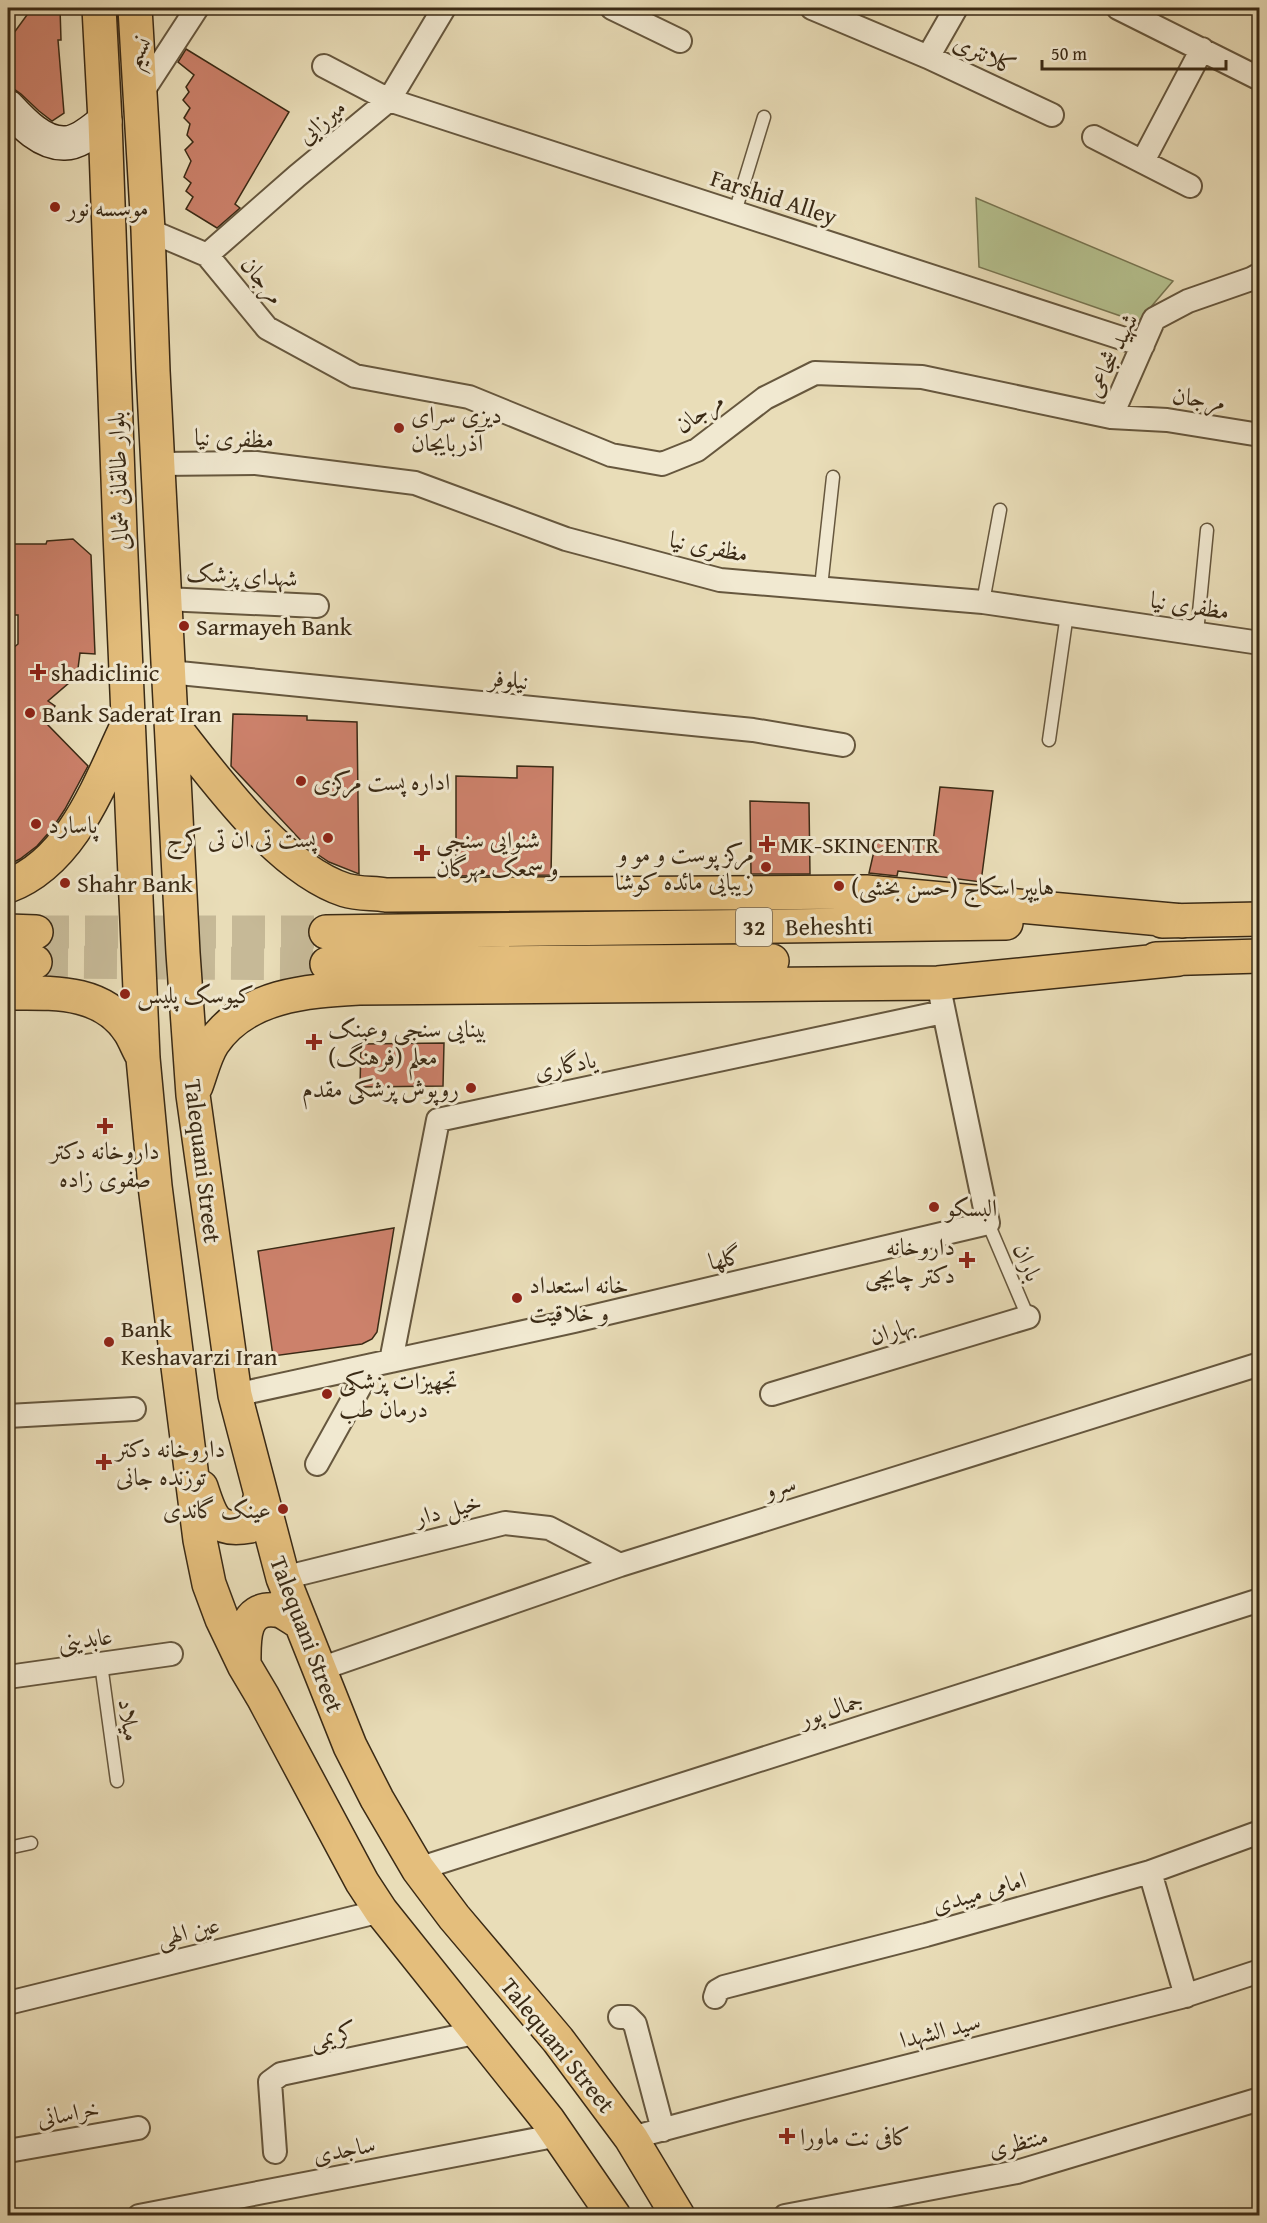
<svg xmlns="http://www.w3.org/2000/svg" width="1267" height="2223" font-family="'Gentium Book Plus',Amiri,serif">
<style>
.green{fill:#b5c18f;stroke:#787652;stroke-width:1.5}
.building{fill:#cc816b;stroke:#3a2a15;stroke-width:1.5}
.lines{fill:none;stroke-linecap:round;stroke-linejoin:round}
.primary-tunnel{stroke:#c6b997;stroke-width:33;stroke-dasharray:33 16;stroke-linecap:butt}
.lane-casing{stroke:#66573e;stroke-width:15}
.street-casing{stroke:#66573e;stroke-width:26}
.secondary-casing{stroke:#3a2a15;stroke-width:36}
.primary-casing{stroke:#3a2a15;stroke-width:36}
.lane{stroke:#f1e9d1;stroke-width:12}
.street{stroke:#f1e9d1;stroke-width:22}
.secondary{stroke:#f1e9d1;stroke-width:33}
.primary{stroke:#e4be7c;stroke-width:33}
.poi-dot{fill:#8f2418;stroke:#f1e9d1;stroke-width:2}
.labels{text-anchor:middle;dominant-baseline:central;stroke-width:6;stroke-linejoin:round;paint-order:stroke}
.shield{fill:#f1e9d1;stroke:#71634d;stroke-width:1.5}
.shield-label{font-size:22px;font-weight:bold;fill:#3a2a15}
.street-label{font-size:24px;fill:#3a2a15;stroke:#f1e9d1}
.poi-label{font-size:24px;fill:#3a2a15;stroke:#f1e9d1;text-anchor:start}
</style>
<rect width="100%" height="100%" fill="#e9ddb8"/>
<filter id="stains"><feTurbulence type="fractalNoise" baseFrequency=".00333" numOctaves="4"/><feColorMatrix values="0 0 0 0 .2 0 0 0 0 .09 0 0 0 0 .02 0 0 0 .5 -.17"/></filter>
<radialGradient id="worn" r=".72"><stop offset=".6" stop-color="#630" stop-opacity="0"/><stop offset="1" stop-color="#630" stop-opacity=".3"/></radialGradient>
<path class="green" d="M 976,198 L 1173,281 L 1138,322 L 979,267 Z"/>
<path class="building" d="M 32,8 L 60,8 L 61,40 L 58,40 L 64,113 L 52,121 L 39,111 L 21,94 L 14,89 L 8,89 L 8,41 Z
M 186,49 L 289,112 L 235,204 L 240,208 L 217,228 L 186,209 L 193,197 L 186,191 L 191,183 L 184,177 L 191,161 L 185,150 L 193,142 L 187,135 L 190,124 L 184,118 L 190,108 L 183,100 L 189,92 L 186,87 L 194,75 L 178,62 Z
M 73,539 L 91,555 L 95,654 L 80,653 L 77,676 L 48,701 L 55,706 L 52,711 L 55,720 L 48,725 L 88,766 L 65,809 L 52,829 L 37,846 L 20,859 L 8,865 L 8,652 L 18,644 L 18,615 L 8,615 L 8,544 L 46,544 L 47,541 Z
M 233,714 L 307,716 L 307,720 L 357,722 L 359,874 L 329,862 L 308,848 L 231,766 Z
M 517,766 L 553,767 L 551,875 L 456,876 L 456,776 L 517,778 Z
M 940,787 L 993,791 L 981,882 L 898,871 L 897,876 L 869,873 L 877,838 L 933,842 Z
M 750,801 L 809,803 L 810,874 L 751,874 Z
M 444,1043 L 443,1086 L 360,1087 L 361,1044 Z
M 394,1228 L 377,1332 L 372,1339 L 362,1344 L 273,1356 L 258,1251 Z"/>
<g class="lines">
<path class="primary-tunnel" d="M 36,932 L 326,932
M 35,962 L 327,964"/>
<g class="lane-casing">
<path id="lane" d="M 735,212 L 764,117
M 821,587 L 833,477
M 983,602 L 1000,510
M 1197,633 L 1207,530
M 1049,740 L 1067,614
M 988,1223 L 1028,1317
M 101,1664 L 117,1781
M 8,1848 L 31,1843"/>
</g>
<g class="street-casing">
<path id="street" d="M 612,8 L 680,41
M 812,8 L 928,57 L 1052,115
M 1118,8 L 1260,79
M 928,57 L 956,8
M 324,66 L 389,100 L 1143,345
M 141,94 L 197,8
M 1094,137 L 1190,186
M 1143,161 L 1202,49
M 148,230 L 207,255 L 267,328 L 355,376 L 469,397 L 611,455 L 662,464 L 697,450 L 765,398 L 815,373 L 922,377 L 1111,417 L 1167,420 L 1260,435
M 207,255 L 297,176 L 389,100 L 444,8
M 1111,417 L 1154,319 L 1188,301 L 1251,279 L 1260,274
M 159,464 L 256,463 L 415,483 L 566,539 L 720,580 L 983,602 L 1260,643
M 165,599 L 317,606
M 169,672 L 753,730 L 843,745
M 391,1361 L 438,1120 L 943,1012
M 772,1394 L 1028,1317
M 235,1395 L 574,1321 L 988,1223 L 938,983
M 8,1416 L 134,1409
M 317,1464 L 372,1365
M 283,1578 L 505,1523 L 549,1528 L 620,1565
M 320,1669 L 620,1565 L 1260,1364
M 8,1677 L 171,1654
M 418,1869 L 1260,1600
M 1150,1872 L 1186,1996
M 715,1997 L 717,1991 L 724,1987 L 926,1935 L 1150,1872 L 1260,1832
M 8,2003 L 381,1911
M 620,2017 L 628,2017 L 635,2024 L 663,2130
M 631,2138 L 739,2109 L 1181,1997 L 1260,1971
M 8,2151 L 138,2128
M 275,2152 L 270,2082 L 281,2074 L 479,2032
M 139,2216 L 559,2135
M 785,2216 L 1017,2172 L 1260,2099"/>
</g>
<g class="secondary-casing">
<path id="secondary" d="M 8,107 C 22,122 42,144 65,143 C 80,143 94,129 105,121"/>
</g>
<g class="primary-casing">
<path id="primary" d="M 99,8 L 105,121 L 120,533 L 143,1058 L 155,1186 L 200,1540 L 209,1584 L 222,1619 L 244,1665 L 263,1697 L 362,1882 L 381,1911 L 548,2120 L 614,2216
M 135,8 L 148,230 L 153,371 L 183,953 L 193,1095 L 235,1395 L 283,1578 L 350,1746 L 377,1799 L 418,1869 L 454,1917 L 558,2040 L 631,2138 L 678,2216
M 171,723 C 214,777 278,868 345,890 C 358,894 373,893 386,895 L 866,892 L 1183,921
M 8,886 C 72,862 99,785 126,728
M 1162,921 L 1260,919
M 8,931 L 36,932
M 326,932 L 1006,923
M 1156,959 L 1260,956
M 8,963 L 35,962
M 327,964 L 772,961
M 8,993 C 51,993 103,989 130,1032 C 135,1040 138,1049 143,1057
M 196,1086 C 201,1073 205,1055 213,1043 C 246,995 306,991 359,988 L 938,983 L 1179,959
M 201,1487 C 211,1517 214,1533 250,1526 L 257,1513 L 260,1498
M 244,1665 C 244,1643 241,1607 275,1610 C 283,1610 293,1619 301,1623"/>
</g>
<use href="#lane" class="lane"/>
<use href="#street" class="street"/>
<use href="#secondary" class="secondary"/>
<use href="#primary" class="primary"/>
</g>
<g class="poi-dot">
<circle cx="55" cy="207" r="6"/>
<circle cx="399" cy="428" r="6"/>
<circle cx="184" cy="626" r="6"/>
<path d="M35 663h6v6h6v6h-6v6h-6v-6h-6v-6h6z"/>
<circle cx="30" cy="713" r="6"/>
<circle cx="301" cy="781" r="6"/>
<circle cx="36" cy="824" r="6"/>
<circle cx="328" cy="838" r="6"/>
<path d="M764 835h6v6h6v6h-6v6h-6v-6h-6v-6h6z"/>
<path d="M419 844h6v6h6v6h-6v6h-6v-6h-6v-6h6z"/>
<circle cx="766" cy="867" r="6"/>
<circle cx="65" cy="883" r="6"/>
<circle cx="839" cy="886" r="6"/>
<circle cx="125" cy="994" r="6"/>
<path d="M311 1033h6v6h6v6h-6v6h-6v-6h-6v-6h6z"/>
<circle cx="471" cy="1088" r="6"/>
<path d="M102 1117h6v6h6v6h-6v6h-6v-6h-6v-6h6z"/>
<circle cx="934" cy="1207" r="6"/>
<path d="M964 1251h6v6h6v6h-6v6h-6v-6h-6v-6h6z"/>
<circle cx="517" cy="1298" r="6"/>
<circle cx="109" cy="1342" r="6"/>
<circle cx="327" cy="1394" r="6"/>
<path d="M101 1453h6v6h6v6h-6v6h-6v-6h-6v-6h6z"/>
<circle cx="283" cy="1509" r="6"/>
<path d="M784 2127h6v6h6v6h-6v6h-6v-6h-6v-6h6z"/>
</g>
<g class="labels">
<rect class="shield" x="736" y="908" width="36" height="38" rx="4.5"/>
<g class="shield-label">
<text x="754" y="927">32</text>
</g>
<g class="street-label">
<text transform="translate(137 51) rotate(-57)">نسیم</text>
<text transform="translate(985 54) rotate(25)">کلانتری</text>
<text transform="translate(321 121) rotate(-40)">میرزایی</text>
<text transform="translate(774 197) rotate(18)">Farshid Alley</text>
<text transform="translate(263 280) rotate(51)">مرجان</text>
<text transform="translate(1111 355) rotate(-64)">شهید شجاعی</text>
<text transform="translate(1199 398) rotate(8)">مرجان</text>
<text transform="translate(699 412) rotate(-35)">مرجان</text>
<text transform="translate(234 438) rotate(2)">مظفری نیا</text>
<text transform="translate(118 481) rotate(-92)">بلوار طالقانی شمالی</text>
<text transform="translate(709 546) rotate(11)">مظفری نیا</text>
<text transform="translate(242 575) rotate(3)">شهدای پزشک</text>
<text transform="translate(1190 605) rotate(9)">مظفری نیا</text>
<text transform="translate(509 679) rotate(6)">نیلوفر</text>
<text transform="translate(829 926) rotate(-1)">Beheshti</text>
<text transform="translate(565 1065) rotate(-12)">یادگاری</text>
<text transform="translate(203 1161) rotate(83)">Talequani Street</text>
<text transform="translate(725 1258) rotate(-13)">گلها</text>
<text transform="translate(1028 1262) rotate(67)">باران</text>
<text transform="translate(892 1330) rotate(-17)">بهاران</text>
<text transform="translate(780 1486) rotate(-17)">سرو</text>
<text transform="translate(448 1509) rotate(-14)">خیل دار</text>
<text transform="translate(307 1634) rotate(69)">Talequani Street</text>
<text transform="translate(85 1639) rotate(-8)">عابدینی</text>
<text transform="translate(831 1709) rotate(-18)">جمال پور</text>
<text transform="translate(130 1720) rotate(82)">میلاد</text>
<text transform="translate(979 1892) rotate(-16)">امامی میبدی</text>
<text transform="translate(188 1931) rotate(-14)">عین الهی</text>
<text transform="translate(940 2030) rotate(-14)">سید الشهدا</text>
<text transform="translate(333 2035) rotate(-12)">کریمی</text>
<text transform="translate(558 2045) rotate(51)">Talequani Street</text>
<text transform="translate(68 2113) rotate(-10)">خراسانی</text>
<text transform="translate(1018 2142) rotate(-14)">منتظری</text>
<text transform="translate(344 2149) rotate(-11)">ساجدی</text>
</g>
<g class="poi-label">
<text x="67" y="207">موسسه نور</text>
<text x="411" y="414">دیزی سرای<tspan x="411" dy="28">آذربایجان</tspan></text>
<text x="196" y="626">Sarmayeh Bank</text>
<text x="51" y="672">shadiclinic</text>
<text x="42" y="713">Bank Saderat Iran</text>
<text x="313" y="781">اداره پست مرکزی</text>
<text x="48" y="824">پاسارد</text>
<text x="316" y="838" text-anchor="end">پست تی ان تی کرج</text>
<text x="436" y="839">شنوایی سنجی<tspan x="436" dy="28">و سمعک مهرگان</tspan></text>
<text x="780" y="844">MK-SKINCENTR</text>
<text x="754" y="853" text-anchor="end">مرکز پوست و مو و<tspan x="754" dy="28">زیبایی مائده کوشا</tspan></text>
<text x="77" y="883">Shahr Bank</text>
<text x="851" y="886">هایپر اسکاج (حسن بخشی)</text>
<text x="137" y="994">کیوسک پلیس</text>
<text x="328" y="1028">بینایی سنجی وعینک<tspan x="328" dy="28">معلم (فرهنگ)</tspan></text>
<text x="459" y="1088" text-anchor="end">روپوش پزشکی مقدم</text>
<text x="105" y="1150" text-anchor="middle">داروخانه دکتر<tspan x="105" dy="28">صفوی زاده</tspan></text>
<text x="946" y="1207">البسکو</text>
<text x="955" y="1246" text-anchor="end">داروخانه<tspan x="955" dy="28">دکتر چایچی</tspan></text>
<text x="529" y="1284">خانه استعداد<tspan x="529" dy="28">و خلاقیت</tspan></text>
<text x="121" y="1328">Bank<tspan x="121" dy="28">Keshavarzi Iran</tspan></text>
<text x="339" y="1380">تجهیزات پزشکی<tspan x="339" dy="28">درمان طب</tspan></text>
<text x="116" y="1448">داروخانه دکتر<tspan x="116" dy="28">توزنده جانی</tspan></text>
<text x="271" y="1509" text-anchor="end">عینک گاندی</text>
<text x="800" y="2136">کافی نت ماورا</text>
</g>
</g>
<rect width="1267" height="2223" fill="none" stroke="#e9ddb8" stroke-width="30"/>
<rect x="9" y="9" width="1249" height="2205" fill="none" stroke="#3a2a15" stroke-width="3"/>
<rect x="15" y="15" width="1237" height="2193" fill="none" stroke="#3a2a15" stroke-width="1.5"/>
<path d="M1042 60v9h184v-9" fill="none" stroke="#3a2a15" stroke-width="3"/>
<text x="1051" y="60" font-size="18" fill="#3a2a15" stroke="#f1e9d1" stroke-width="4.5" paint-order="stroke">50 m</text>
<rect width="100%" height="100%" filter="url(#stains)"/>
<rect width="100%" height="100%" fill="url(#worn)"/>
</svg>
